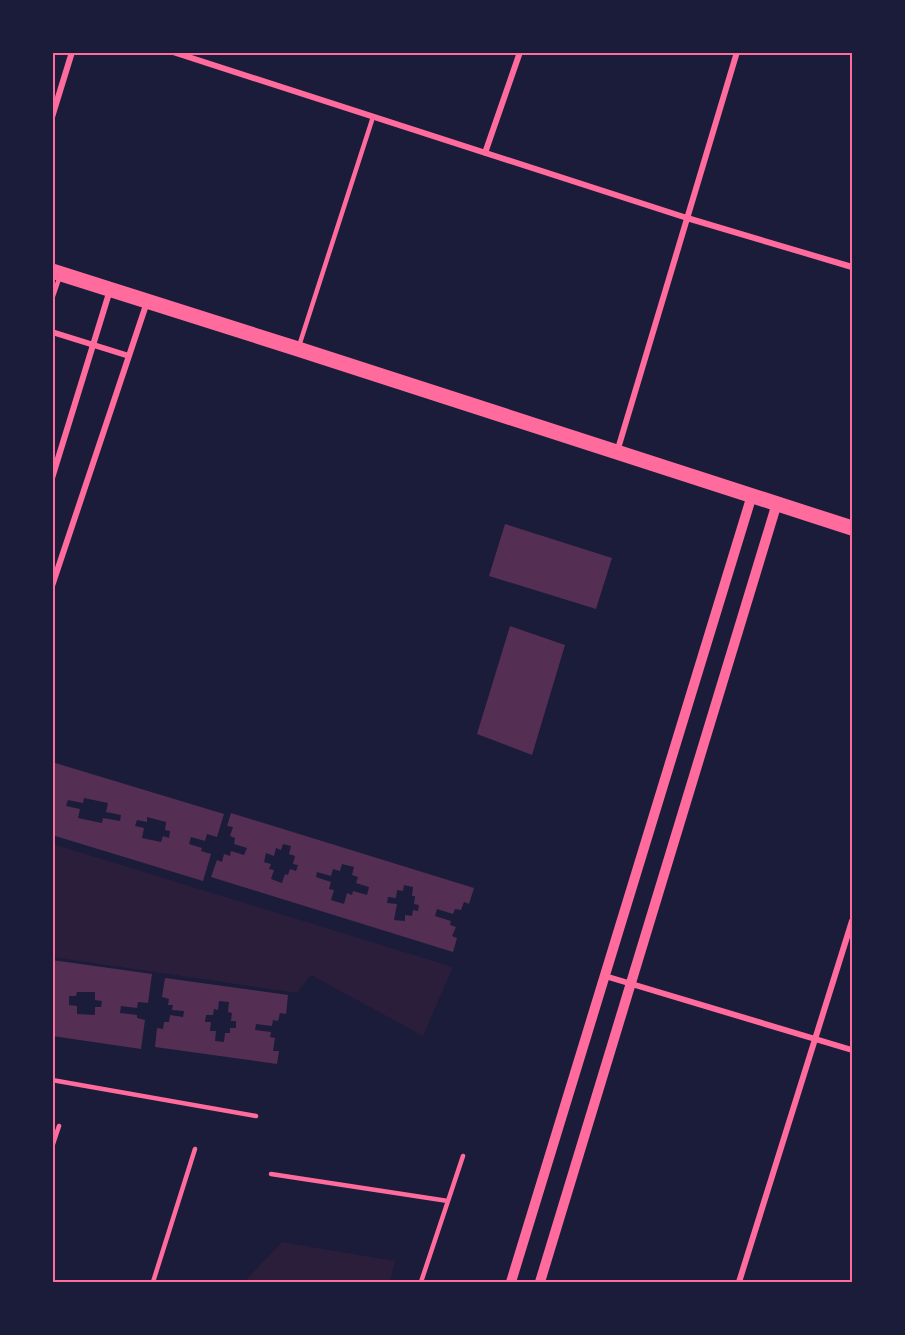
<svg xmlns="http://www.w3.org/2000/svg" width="905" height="1335" font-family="Barlow,sans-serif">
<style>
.green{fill:#2a1e3b}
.building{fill:#542f53;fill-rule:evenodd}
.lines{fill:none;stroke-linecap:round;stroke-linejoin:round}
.service{stroke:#ff6b9d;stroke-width:4.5}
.minor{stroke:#ff6b9d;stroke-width:6}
.tertiary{stroke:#ff6b9d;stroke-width:10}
.primary{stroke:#ff6b9d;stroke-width:15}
.neatline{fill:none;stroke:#ff6b9d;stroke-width:2}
</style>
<rect width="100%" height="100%" fill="#1b1b3a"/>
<path class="green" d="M 53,844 L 453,967 L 423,1036 L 311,975 L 297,993 L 53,957 Z
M 282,1242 L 395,1261 L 390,1282 L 244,1282 Z"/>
<path class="building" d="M 505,524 L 612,558 L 596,609 L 489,576 Z
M 510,626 L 565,645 L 532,755 L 477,734 Z
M 52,762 L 224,814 L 217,837 L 207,834 L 205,841 L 191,837 L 189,844 L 202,848 L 201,851 L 211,854 L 203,881 L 52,835 ZM 84,798 L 108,803 L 106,812 L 121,815 L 120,821 L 103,818 L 102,823 L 78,818 L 80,809 L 66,806 L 68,800 L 83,803 ZM 147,817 L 166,822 L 165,830 L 170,831 L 169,838 L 163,836 L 161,842 L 142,838 L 144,828 L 135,826 L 137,820 L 147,822 Z
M 231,813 L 474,888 L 469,904 L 464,902 L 461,910 L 455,909 L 453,914 L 437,909 L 435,916 L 451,921 L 450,925 L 456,927 L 452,936 L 457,938 L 453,952 L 211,877 L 217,860 L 222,862 L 224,854 L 230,856 L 231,851 L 244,855 L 247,848 L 234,844 L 235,838 L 230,836 L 233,827 L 227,826 ZM 283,844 L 291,846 L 289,854 L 295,856 L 293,864 L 298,865 L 296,871 L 290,869 L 288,875 L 285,874 L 282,883 L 271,879 L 274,870 L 269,869 L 271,864 L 264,862 L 266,853 L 274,856 L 276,848 L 281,850 ZM 342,864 L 354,867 L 352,875 L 358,877 L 356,883 L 369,887 L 367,895 L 353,891 L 352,895 L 347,893 L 344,904 L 331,900 L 334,890 L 329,889 L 331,882 L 316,877 L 317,872 L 331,876 L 333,869 L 340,871 ZM 404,885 L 413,887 L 412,896 L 415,896 L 414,904 L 419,905 L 418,911 L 413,910 L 412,916 L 405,915 L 405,921 L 394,920 L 397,904 L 387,903 L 388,897 L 396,898 L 397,890 L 403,891 Z
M 52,960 L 152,974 L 148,1003 L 138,1002 L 137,1008 L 121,1006 L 120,1013 L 137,1015 L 137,1018 L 145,1020 L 141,1049 L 52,1036 ZM 77,992 L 95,992 L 95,1000 L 102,1001 L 101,1007 L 95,1007 L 95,1015 L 77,1014 L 77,1006 L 69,1005 L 69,996 L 76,996 Z
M 165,978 L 288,995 L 286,1014 L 280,1013 L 278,1021 L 273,1020 L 272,1026 L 256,1024 L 255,1030 L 271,1032 L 270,1037 L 275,1038 L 273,1051 L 279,1051 L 277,1064 L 155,1047 L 157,1028 L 163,1029 L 164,1022 L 169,1022 L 170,1015 L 183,1017 L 184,1011 L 172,1010 L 173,1005 L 168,1005 L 169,999 L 162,997 ZM 219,1001 L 229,1002 L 228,1012 L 232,1013 L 231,1021 L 236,1021 L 236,1028 L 230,1028 L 230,1033 L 225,1033 L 224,1042 L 215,1041 L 216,1031 L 210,1031 L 211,1022 L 205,1022 L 206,1015 L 213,1015 L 214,1009 L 218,1010 Z"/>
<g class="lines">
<path class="service" d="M 52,299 L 60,276
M 299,346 L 373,117
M 52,1080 L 256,1116
M 52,1147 L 59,1126
M 271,1174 L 448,1201
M 153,1282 L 195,1149
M 421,1282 L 463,1156"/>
<path class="minor" d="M 173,52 L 687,218 L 852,267
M 52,117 L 72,52
M 485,153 L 520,52
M 52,332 L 129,356
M 617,452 L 737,52
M 52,478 L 110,290
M 52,586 L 147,302
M 605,976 L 852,1050
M 739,1282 L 852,921"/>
<path class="tertiary" d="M 511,1282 L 752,495
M 540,1282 L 777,503"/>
<path class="primary" d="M 52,271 L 298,349 L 852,528"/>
</g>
<rect width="905" height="1335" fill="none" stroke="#1b1b3a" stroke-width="108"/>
<rect x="54" y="54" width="797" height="1227" class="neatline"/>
</svg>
